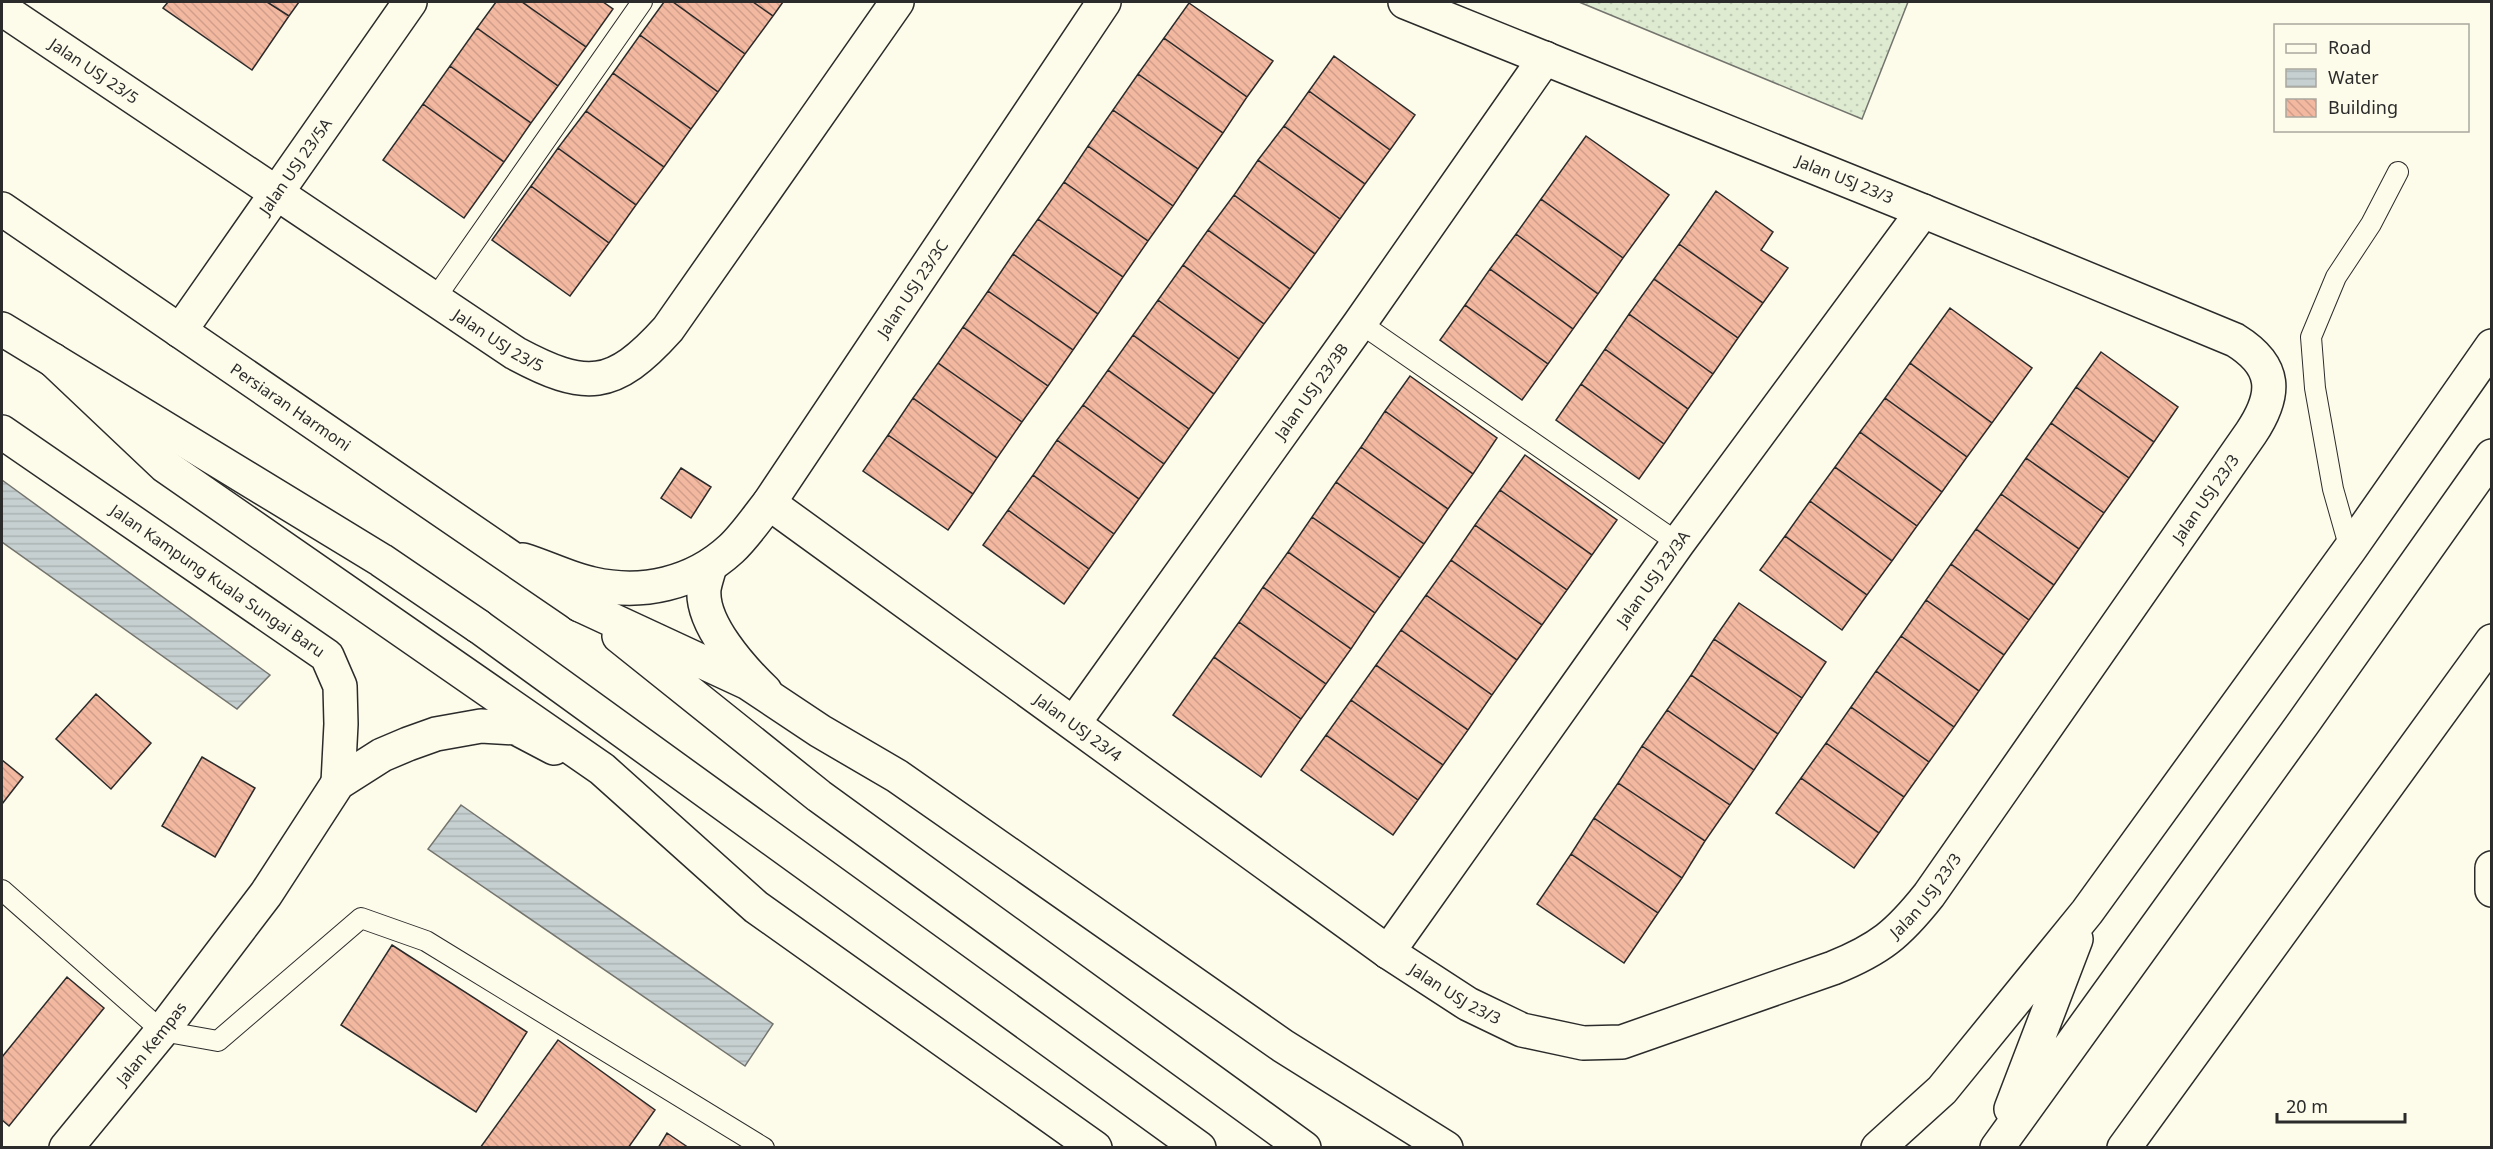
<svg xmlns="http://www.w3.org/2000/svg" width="2493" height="1149" font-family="'Noto Sans',sans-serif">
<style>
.grass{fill:url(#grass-dots);stroke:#74746e;stroke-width:1.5}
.water{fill:url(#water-rules);stroke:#74746e;stroke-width:1.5}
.building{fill:url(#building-back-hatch);stroke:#2b2b2b;stroke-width:1.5}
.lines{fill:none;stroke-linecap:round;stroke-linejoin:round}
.lane-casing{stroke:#2b2b2b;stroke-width:22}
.street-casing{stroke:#2b2b2b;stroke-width:36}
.secondary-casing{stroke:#2b2b2b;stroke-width:36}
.highway-casing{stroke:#2b2b2b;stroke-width:36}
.lane{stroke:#fdfbea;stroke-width:20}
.street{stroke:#fdfbea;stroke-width:33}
.secondary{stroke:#fdfbea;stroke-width:33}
.highway{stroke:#fdfbea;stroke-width:33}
.labels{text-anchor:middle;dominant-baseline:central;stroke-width:4.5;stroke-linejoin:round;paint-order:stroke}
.street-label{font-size:16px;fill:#2b2b2b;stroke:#fdfbea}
</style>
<defs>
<pattern id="grass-dots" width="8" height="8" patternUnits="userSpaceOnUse" patternTransform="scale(1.5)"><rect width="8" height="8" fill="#deebd1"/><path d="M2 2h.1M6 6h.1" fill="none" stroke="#bfcab4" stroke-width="1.8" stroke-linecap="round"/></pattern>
<pattern id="water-rules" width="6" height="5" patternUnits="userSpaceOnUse" patternTransform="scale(1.5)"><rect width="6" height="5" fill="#c7d0d0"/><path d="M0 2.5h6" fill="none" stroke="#abb3b3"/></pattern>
<pattern id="building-back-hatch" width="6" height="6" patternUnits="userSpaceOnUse" patternTransform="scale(1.5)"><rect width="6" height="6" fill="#f2b8a0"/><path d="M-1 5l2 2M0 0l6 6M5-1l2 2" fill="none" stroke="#d09e8a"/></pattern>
</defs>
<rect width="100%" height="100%" fill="#fdfbea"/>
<path class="grass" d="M 1579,2 L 1908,2 L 1862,119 Z"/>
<path class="water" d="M 2,480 L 270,675 L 237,709 L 2,542 Z
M 461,805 L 773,1024 L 745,1066 L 428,849 Z"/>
<path class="building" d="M 168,2 L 267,2 L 289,16 L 252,70 L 163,8 Z
M 267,2 L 299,2 L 289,16 Z
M 496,2 L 522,2 L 586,47 L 558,86 L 477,28 Z
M 522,2 L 603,2 L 613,9 L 586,47 Z
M 664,2 L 673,2 L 745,54 L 718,92 L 640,35 Z
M 673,2 L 753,2 L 773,16 L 745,54 Z
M 753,2 L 783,2 L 773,16 Z
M 1189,3 L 1273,61 L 1247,97 L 1164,38 Z
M 477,28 L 558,86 L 531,123 L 450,66 Z
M 640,35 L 718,92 L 691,129 L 613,73 Z
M 1164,38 L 1247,97 L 1223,133 L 1138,74 Z
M 1334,56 L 1415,115 L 1390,150 L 1309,91 Z
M 450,66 L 531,123 L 504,162 L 423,104 Z
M 613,73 L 691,129 L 664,167 L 586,111 Z
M 1138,74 L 1223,133 L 1198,169 L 1113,110 Z
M 1309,91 L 1390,150 L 1365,184 L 1284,126 Z
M 423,104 L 504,162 L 464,218 L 383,160 Z
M 1113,110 L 1198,169 L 1173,206 L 1088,146 Z
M 586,111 L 664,167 L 636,205 L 558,148 Z
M 1284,126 L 1365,184 L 1340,219 L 1258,160 Z
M 1586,136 L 1669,195 L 1623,258 L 1541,199 Z
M 1088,146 L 1173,206 L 1148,241 L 1064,182 Z
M 558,148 L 636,205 L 609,243 L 531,186 Z
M 1258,160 L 1340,219 L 1315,254 L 1234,195 Z
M 1064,182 L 1148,241 L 1123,277 L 1038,219 Z
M 531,186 L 609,243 L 570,296 L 492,240 Z
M 1716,191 L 1773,232 L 1761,250 L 1788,268 L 1763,303 L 1679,244 Z
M 1234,195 L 1315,254 L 1290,289 L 1208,230 Z
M 1541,199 L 1623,258 L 1598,294 L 1516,234 Z
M 1038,219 L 1123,277 L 1098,314 L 1013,254 Z
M 1208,230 L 1290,289 L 1264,324 L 1183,265 Z
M 1516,234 L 1598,294 L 1573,329 L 1490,269 Z
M 1679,244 L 1763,303 L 1738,338 L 1654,279 Z
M 1013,254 L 1098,314 L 1073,350 L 988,291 Z
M 1183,265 L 1264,324 L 1239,359 L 1158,300 Z
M 1490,269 L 1573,329 L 1548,364 L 1465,305 Z
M 1654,279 L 1738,338 L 1713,374 L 1629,314 Z
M 988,291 L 1073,350 L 1048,386 L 963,327 Z
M 1158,300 L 1239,359 L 1214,394 L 1133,335 Z
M 1465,305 L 1548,364 L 1522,400 L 1440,340 Z
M 1950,308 L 2032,368 L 1992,423 L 1910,363 Z
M 1629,314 L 1713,374 L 1688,409 L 1605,349 Z
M 963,327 L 1048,386 L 1022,422 L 938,363 Z
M 1133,335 L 1214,394 L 1189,429 L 1108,370 Z
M 1605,349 L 1688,409 L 1664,444 L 1581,384 Z
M 2101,352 L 2178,407 L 2154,442 L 2076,387 Z
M 938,363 L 1022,422 L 997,458 L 913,398 Z
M 1910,363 L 1992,423 L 1967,457 L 1885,398 Z
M 1108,370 L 1189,429 L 1164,464 L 1083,405 Z
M 1410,376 L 1497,438 L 1473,474 L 1385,411 Z
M 1581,384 L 1664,444 L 1639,479 L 1556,420 Z
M 2076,387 L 2154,442 L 2129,478 L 2051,423 Z
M 913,398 L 997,458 L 973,494 L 888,435 Z
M 1885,398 L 1967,457 L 1942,492 L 1860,432 Z
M 1083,405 L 1164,464 L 1139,499 L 1057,440 Z
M 1385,411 L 1473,474 L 1448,509 L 1361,447 Z
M 2051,423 L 2129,478 L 2104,513 L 2026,458 Z
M 1860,432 L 1942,492 L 1917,526 L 1835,467 Z
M 888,435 L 973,494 L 948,530 L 863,471 Z
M 1057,440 L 1139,499 L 1114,534 L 1033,475 Z
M 1361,447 L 1448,509 L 1424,544 L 1336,482 Z
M 1525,455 L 1617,520 L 1592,555 L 1500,490 Z
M 2026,458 L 2104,513 L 2079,549 L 2001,494 Z
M 1835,467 L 1917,526 L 1892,561 L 1810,501 Z
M 681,468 L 711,487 L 691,518 L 661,498 Z
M 1033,475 L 1114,534 L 1089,569 L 1008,510 Z
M 1336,482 L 1424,544 L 1400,578 L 1312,517 Z
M 1500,490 L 1592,555 L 1567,590 L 1475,525 Z
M 2001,494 L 2079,549 L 2054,585 L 1976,529 Z
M 1810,501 L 1892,561 L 1867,595 L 1785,536 Z
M 1008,510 L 1089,569 L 1064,604 L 983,545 Z
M 1312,517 L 1400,578 L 1375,613 L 1288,552 Z
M 1475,525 L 1567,590 L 1542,625 L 1451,560 Z
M 1976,529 L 2054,585 L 2029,620 L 1951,564 Z
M 1785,536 L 1867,595 L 1842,630 L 1760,570 Z
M 1288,552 L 1375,613 L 1351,649 L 1263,587 Z
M 1451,560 L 1542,625 L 1517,660 L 1426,595 Z
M 1951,564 L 2029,620 L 2004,655 L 1926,600 Z
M 1263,587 L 1351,649 L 1326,684 L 1239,622 Z
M 1426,595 L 1517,660 L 1492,695 L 1401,630 Z
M 1926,600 L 2004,655 L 1979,691 L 1901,636 Z
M 1739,603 L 1826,662 L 1802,698 L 1714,639 Z
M 1239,622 L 1326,684 L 1301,719 L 1214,657 Z
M 1401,630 L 1492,695 L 1468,730 L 1376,665 Z
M 1901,636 L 1979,691 L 1954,727 L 1876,671 Z
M 1714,639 L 1802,698 L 1778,734 L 1691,675 Z
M 1214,657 L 1301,719 L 1261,777 L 1173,715 Z
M 1376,665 L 1468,730 L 1443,765 L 1351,700 Z
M 1876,671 L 1954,727 L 1929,762 L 1851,707 Z
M 1691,675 L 1778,734 L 1754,770 L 1667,710 Z
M 96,694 L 151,743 L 111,789 L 56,739 Z
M 1351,700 L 1443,765 L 1418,800 L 1326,735 Z
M 1851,707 L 1929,762 L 1904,797 L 1826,743 Z
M 1667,710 L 1754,770 L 1730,805 L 1642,746 Z
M 1326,735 L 1418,800 L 1393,835 L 1301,770 Z
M 1826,743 L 1904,797 L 1879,833 L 1801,778 Z
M 1642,746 L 1730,805 L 1705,841 L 1618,783 Z
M 202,757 L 255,788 L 215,857 L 162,826 Z
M 2,760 L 23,777 L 2,804 Z
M 1801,778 L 1879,833 L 1854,868 L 1776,813 Z
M 1618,783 L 1705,841 L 1682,878 L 1594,818 Z
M 1594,818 L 1682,878 L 1658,913 L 1571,854 Z
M 1571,854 L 1658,913 L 1624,963 L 1537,904 Z
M 392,945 L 527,1032 L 476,1112 L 341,1025 Z
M 67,977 L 104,1008 L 9,1126 L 2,1120 L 2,1057 Z
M 558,1040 L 655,1110 L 628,1148 L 480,1148 Z
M 667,1133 L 689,1148 L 658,1148 Z"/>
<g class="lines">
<g class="lane-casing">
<path id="lane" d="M 434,300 L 642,2
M 1360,323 L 1678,543
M 2350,549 L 2333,489 L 2315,388 L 2311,337 L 2336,277 L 2371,224 L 2398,172
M 2,890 L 162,1031 L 218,1041 L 361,918 L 426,941 L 764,1148"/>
</g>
<g class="street-casing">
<g id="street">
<path id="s1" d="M 2,9 L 515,353 C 586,391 613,390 668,329 L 897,2"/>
<path id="s2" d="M 180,331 L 410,2"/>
<path id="s3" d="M 769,503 L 1388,952 L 1468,1004 L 1522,1030 L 1583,1043 L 1622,1042 L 1833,968 C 1880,949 1898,934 1929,895 L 2251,433 C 2277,394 2277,366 2235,340 L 1923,211 L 1405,2"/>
<path id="s4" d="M 523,560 C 546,567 569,579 593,584 C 642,595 693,584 731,549 C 745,536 757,518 769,503 L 1104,2"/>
<path d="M 710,566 C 708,574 705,582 704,589 C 701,624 742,669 765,691"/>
<path id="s5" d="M 1074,723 L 1360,323 L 1545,58"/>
<path id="s6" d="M 1388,952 L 1678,543 L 1923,211"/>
</g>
</g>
<g class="secondary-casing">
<g id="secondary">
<path id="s7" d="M 2,209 L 580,605"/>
<path d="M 2,329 L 381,560 L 478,626"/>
<path id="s8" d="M 2,432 L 327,656 L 340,686 L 341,724 L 338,783"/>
<path id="s9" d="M 66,1148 L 162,1031 L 266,894 L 338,783 L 382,755 L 408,744 L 436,734 L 481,726 L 516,728 L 554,748"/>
</g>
</g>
<g class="highway-casing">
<path id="highway" d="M 53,360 L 165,466 L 602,769 L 756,907 L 1095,1148
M 580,605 L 748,683 L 820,731 L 897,776 L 1283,1046 L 1446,1148
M 478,626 L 1199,1148
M 619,636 L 819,796 L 1304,1148
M 2492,868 L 2492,890
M 2011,1109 L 2076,939
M 1878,1148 L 1942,1090 L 2087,912 L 2350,549 L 2492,346
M 1997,1148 L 2304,722 L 2492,456
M 2124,1148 L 2492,641"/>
</g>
<use href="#lane" class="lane"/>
<use href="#street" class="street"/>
<use href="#secondary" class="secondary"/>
<use href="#highway" class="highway"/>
</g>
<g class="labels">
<g class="street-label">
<text stroke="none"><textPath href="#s1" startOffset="111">Jalan USJ 23/5</textPath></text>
<text stroke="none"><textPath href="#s2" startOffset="201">Jalan USJ 23/5A</textPath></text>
<text transform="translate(1845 179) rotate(22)">Jalan USJ 23/3</text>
<text stroke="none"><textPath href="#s4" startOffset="540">Jalan USJ 23/3C</textPath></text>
<text stroke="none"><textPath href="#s1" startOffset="597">Jalan USJ 23/5</textPath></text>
<text stroke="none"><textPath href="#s5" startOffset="408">Jalan USJ 23/3B</textPath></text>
<text stroke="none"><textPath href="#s7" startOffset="350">Persiaran Harmoni</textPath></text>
<text stroke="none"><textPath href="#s3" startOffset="1851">Jalan USJ 23/3</textPath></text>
<text stroke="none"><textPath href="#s6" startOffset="458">Jalan USJ 23/3A</textPath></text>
<text stroke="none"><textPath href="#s8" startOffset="262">Jalan Kampung Kuala Sungai Baru</textPath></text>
<text stroke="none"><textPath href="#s3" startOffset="382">Jalan USJ 23/4</textPath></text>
<text stroke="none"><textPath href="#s3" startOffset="1365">Jalan USJ 23/3</textPath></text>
<text stroke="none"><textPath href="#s3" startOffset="844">Jalan USJ 23/3</textPath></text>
<text stroke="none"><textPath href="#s9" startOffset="135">Jalan Kempas</textPath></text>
</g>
</g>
<rect width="2493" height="1149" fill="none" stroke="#2b2b2b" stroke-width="6"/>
<rect x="2274" y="24" width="195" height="108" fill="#fdfbea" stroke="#a9a89e" stroke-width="1.5"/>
<rect x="2286" y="44" width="30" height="9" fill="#fdfbea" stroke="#a9a89e" stroke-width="1.5"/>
<text x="2328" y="54" font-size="18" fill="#2b2b2b">Road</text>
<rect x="2286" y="69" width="30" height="18" fill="url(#water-rules)" stroke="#a9a89e" stroke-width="1.5"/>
<text x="2328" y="84" font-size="18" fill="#2b2b2b">Water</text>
<rect x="2286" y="99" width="30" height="18" fill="url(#building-back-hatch)" stroke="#a9a89e" stroke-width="1.5"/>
<text x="2328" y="114" font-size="18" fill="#2b2b2b">Building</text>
<path d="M2277 1113v9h128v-9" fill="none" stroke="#2b2b2b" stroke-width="3"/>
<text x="2286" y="1113" font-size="18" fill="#2b2b2b" stroke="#fdfbea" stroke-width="4.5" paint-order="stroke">20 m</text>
</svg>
